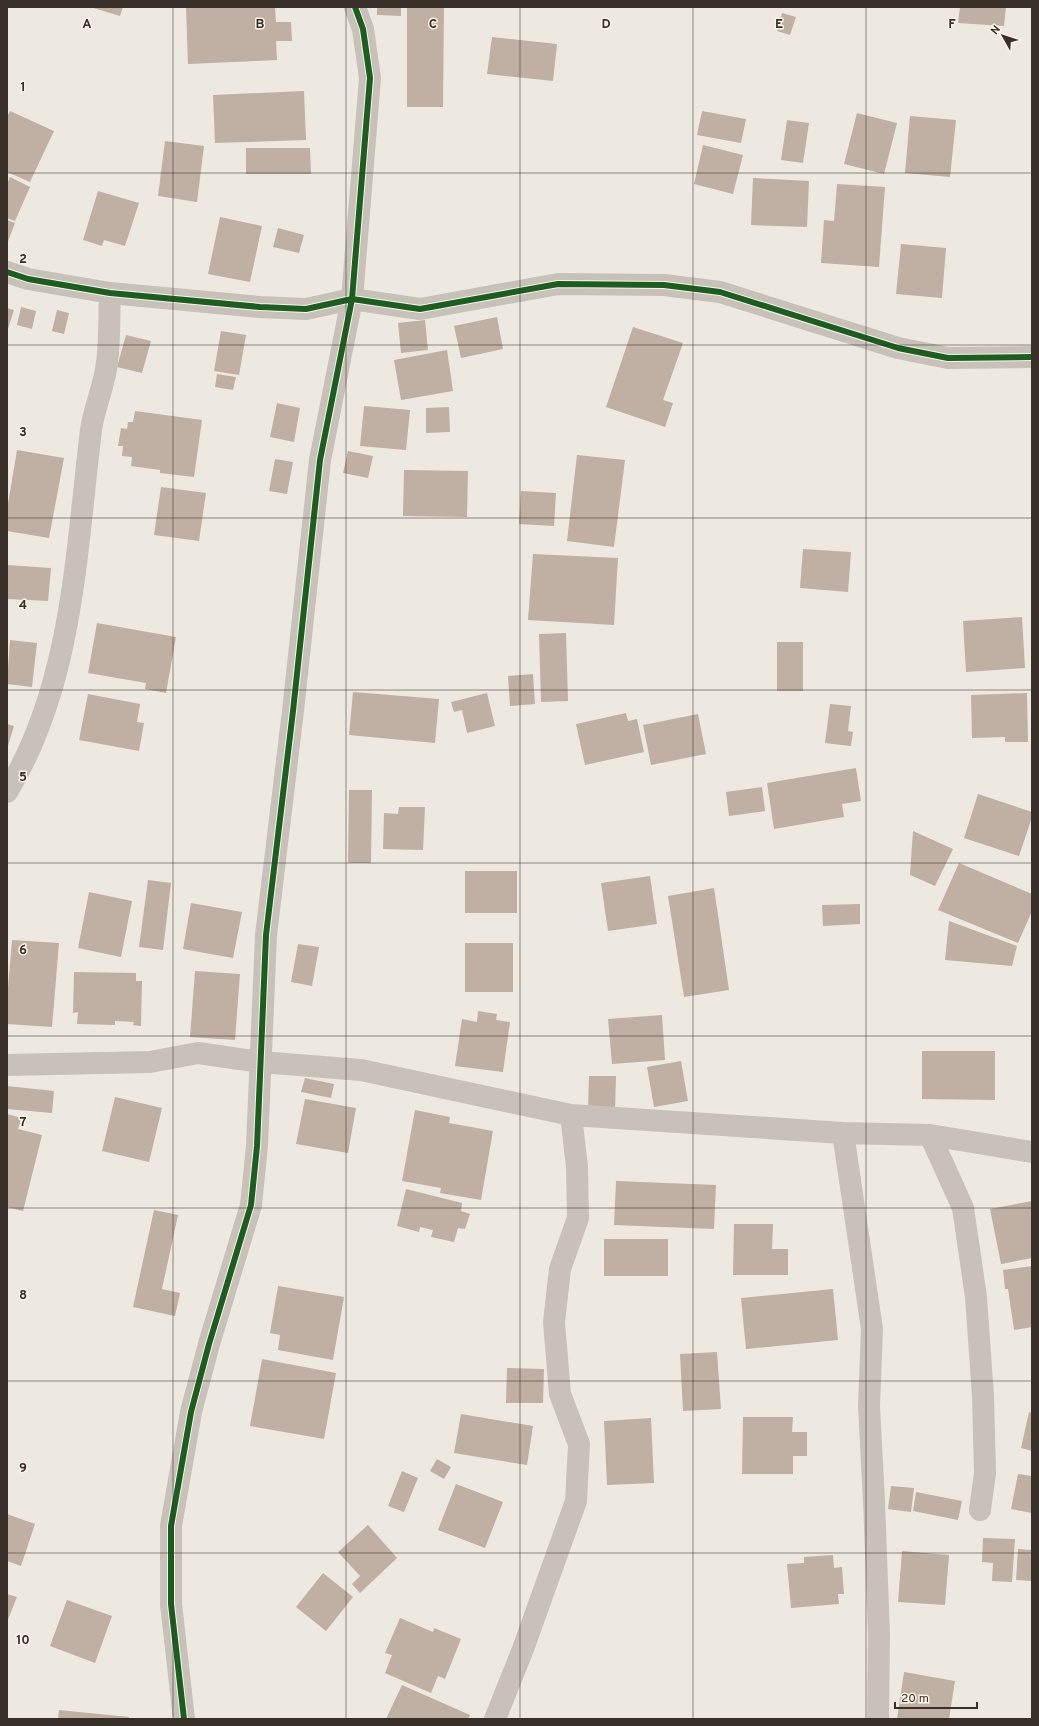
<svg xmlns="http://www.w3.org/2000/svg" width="1039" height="1726" font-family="Overpass,sans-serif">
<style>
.building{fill:#c0afa3}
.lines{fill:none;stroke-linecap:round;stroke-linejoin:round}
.minor{stroke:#c7c1ba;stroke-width:22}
.cycleway-casing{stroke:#faf4e9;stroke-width:8}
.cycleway{stroke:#1b5e20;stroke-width:6}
.grid{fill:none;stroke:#372f28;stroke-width:1;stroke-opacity:0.55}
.grid-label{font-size:13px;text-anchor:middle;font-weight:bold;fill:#372f28;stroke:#faf4e9;stroke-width:3;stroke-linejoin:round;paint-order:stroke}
</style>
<rect width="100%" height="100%" fill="#ede9e1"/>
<path class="building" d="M 90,7 L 123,7 L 120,16 Z
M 186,7 L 275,7 L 276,22 L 291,22 L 292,41 L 276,41 L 277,60 L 188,64 Z
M 377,7 L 401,7 L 401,16 L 377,15 Z
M 407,7 L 444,7 L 443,107 L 407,107 Z
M 960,7 L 1006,7 L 1004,26 L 958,23 Z
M 782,13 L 796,17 L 790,35 L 777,31 Z
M 492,37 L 557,44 L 553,81 L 487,74 Z
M 304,91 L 306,140 L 215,143 L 213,95 Z
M 10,111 L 54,131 L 30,182 L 7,172 L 7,117 Z
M 702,111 L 746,119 L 741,143 L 697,135 Z
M 857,113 L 897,123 L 884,174 L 844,164 Z
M 910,116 L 956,120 L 950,177 L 905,173 Z
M 787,120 L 809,123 L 803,163 L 781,160 Z
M 165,141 L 204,146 L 197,202 L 158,196 Z
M 703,145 L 743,155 L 733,194 L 694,184 Z
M 246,148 L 310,148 L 311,174 L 246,174 Z
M 10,177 L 30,187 L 15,221 L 7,218 L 7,184 Z
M 753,178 L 809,181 L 807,227 L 751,225 Z
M 837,184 L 885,187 L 879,267 L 821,263 L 824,220 L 834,221 Z
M 98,191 L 139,203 L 125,246 L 104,240 L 102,246 L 83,240 Z
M 220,217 L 262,226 L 250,282 L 208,274 Z
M 7,220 L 15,223 L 7,244 Z
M 278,228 L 304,235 L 299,253 L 273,247 Z
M 901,244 L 946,248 L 942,298 L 896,294 Z
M 21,307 L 36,311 L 32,329 L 17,325 Z
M 7,308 L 14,310 L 7,332 Z
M 57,310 L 69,313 L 64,334 L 52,331 Z
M 497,317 L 503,349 L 461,358 L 454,326 Z
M 425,320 L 428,350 L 401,353 L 398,323 Z
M 633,327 L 683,343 L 663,400 L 673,403 L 665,427 L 606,407 Z
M 221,331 L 246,335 L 239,375 L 214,371 Z
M 126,335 L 151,341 L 142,373 L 117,367 Z
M 447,350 L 453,391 L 401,400 L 394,360 Z
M 217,374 L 236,377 L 233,390 L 215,387 Z
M 277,403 L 300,408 L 294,442 L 270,437 Z
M 364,406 L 410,410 L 406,450 L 360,446 Z
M 449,407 L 450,432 L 426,433 L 426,408 Z
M 135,411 L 202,420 L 194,477 L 160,473 L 160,470 L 131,466 L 132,457 L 122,456 L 123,446 L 118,446 L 121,428 L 127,429 L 128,422 L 133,422 Z
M 17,450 L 64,458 L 49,538 L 7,531 L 7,510 Z
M 348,451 L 373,456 L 368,478 L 343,473 Z
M 577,455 L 625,460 L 614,547 L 567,541 Z
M 275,459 L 293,462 L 287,494 L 269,491 Z
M 404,470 L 468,471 L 467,517 L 403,516 Z
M 161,487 L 206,493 L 199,541 L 154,535 Z
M 521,491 L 556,493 L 554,526 L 519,524 Z
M 803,549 L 851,552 L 848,592 L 800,588 Z
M 533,554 L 618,558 L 614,625 L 528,620 Z
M 7,565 L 51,568 L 48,601 L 7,599 Z
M 1022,617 L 1025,668 L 966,672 L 963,621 Z
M 97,623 L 176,637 L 166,693 L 145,689 L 146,683 L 88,673 Z
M 566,633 L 568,701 L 541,702 L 539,634 Z
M 10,640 L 37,643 L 32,687 L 7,684 Z
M 777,642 L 803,642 L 803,691 L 777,691 Z
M 533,674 L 535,704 L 510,706 L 508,676 Z
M 353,692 L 439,699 L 435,743 L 349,735 Z
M 487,693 L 495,726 L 467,733 L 462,710 L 454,712 L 451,702 Z
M 1027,693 L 1028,742 L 1005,742 L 1005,737 L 972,738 L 971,695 Z
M 88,694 L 140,704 L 137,722 L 144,723 L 139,751 L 79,740 Z
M 830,704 L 851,706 L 848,731 L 853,732 L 851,746 L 825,743 Z
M 626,713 L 628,721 L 637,719 L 644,752 L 585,765 L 576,724 Z
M 698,714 L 706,754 L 651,765 L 643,725 Z
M 7,724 L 14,726 L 7,749 Z
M 856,768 L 861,801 L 842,804 L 844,817 L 774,829 L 767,783 Z
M 762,787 L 765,811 L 729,816 L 726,792 Z
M 349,790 L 372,790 L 371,863 L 348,863 Z
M 978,794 L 1032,812 L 1032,817 L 1019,856 L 964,838 Z
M 399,807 L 425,807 L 423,850 L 383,849 L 384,813 L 398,814 Z
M 913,831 L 953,849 L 935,886 L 910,875 Z
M 959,863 L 1032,894 L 1032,911 L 1018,943 L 938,910 Z
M 465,871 L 517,871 L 517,913 L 465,913 Z
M 650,876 L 657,924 L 608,931 L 601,883 Z
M 148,880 L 171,883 L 163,950 L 139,947 Z
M 714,888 L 729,990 L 684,997 L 668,896 Z
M 89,892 L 132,901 L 121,957 L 78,948 Z
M 191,903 L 242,912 L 233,958 L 183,949 Z
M 860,904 L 860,924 L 823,926 L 822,905 Z
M 949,921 L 1017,946 L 1012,966 L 945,960 Z
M 12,940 L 59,943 L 52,1027 L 7,1024 L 7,999 Z
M 465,943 L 513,943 L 513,992 L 465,992 Z
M 298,944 L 319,947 L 312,986 L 291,982 Z
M 195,971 L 240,974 L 235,1040 L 190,1037 Z
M 74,972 L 136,973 L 136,981 L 142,981 L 141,1026 L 133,1025 L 134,1022 L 115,1021 L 115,1025 L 77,1024 L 78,1012 L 73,1013 Z
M 478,1011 L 497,1014 L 496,1020 L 510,1022 L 503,1072 L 455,1066 L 462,1019 L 477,1022 Z
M 662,1015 L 665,1060 L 612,1064 L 608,1019 Z
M 922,1051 L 995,1051 L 995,1100 L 922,1099 Z
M 681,1061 L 688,1101 L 654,1107 L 647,1067 Z
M 589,1076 L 616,1076 L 615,1111 L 588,1111 Z
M 305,1078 L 334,1084 L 331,1098 L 301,1092 Z
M 7,1086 L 54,1091 L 52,1113 L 7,1109 Z
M 115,1097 L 162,1108 L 149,1162 L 102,1151 Z
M 305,1099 L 356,1108 L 348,1153 L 296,1144 Z
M 415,1110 L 450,1117 L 449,1123 L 493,1131 L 481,1200 L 440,1193 L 441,1188 L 402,1181 Z
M 7,1114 L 21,1118 L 18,1129 L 42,1135 L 23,1211 L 7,1207 Z
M 616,1181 L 716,1185 L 714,1229 L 614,1225 Z
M 406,1189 L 462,1203 L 461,1211 L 470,1214 L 465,1229 L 458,1228 L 454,1242 L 431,1237 L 433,1230 L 420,1227 L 419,1232 L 397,1226 Z
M 1032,1201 L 1032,1258 L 1001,1264 L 990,1209 Z
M 154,1210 L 178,1215 L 162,1289 L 180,1293 L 175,1316 L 133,1307 Z
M 734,1224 L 773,1224 L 772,1249 L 788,1249 L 788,1275 L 733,1275 Z
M 604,1239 L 668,1239 L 668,1276 L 604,1276 Z
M 1032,1266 L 1032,1327 L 1014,1330 L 1008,1289 L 1005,1289 L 1003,1270 Z
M 278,1286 L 344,1297 L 333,1360 L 278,1350 L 280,1335 L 270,1333 Z
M 833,1289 L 838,1340 L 746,1349 L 741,1298 Z
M 717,1352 L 721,1409 L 683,1411 L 680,1354 Z
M 262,1359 L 336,1373 L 324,1439 L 250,1426 Z
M 507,1368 L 544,1369 L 543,1403 L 506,1403 Z
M 1029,1412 L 1032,1413 L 1032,1451 L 1021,1448 Z
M 461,1414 L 533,1426 L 527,1465 L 454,1453 Z
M 743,1417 L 793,1417 L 792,1432 L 807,1432 L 807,1456 L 793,1456 L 793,1474 L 742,1474 Z
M 651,1418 L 654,1483 L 607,1485 L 604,1421 Z
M 437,1459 L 451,1467 L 444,1479 L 430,1471 Z
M 402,1471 L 418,1478 L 404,1512 L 388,1506 Z
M 1018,1474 L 1032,1476 L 1032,1513 L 1011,1509 Z
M 456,1484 L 503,1502 L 485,1548 L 438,1530 Z
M 891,1486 L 914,1488 L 911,1512 L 888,1509 Z
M 916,1492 L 962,1501 L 958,1520 L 913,1511 Z
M 7,1514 L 35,1524 L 21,1566 L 7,1561 Z
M 368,1525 L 397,1558 L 360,1593 L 352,1584 L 360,1576 L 338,1552 Z
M 983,1538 L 1015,1539 L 1012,1582 L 992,1581 L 993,1563 L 982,1562 Z
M 1018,1549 L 1032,1550 L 1032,1581 L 1016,1580 Z
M 902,1551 L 949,1555 L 945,1605 L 898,1602 Z
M 833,1555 L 834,1568 L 842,1567 L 844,1594 L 838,1594 L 839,1604 L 791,1608 L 787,1564 L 804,1563 L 804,1557 Z
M 323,1573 L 353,1597 L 326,1631 L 296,1607 Z
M 7,1594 L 17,1597 L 7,1622 Z
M 67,1600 L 112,1616 L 95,1663 L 50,1646 Z
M 400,1618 L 433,1632 L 434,1628 L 461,1639 L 445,1679 L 438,1676 L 431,1693 L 385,1673 L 392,1655 L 385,1653 Z
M 904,1672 L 955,1681 L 949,1719 L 897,1719 Z
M 402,1685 L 470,1715 L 468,1719 L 386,1719 Z
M 59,1710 L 129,1717 L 129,1719 L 58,1719 Z"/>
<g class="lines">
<path class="minor" d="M 7,272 L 28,279 L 110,293 L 260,307 L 306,309 L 352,299 L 420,309 L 558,284 L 664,285 L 720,292 L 898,348 L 948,358 L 1032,357
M 7,792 C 73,684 76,552 91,430 C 94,407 105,385 107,362 C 110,340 109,316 110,293
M 7,1065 L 150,1062 L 198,1053 L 260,1062 L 361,1070 L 571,1115 L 843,1133 L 930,1135 L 1032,1152
M 843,1133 L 872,1329 L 869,1406 L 874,1501 L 879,1635 L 878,1719
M 930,1135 L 963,1208 L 976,1297 L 983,1396 L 985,1473 L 980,1510
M 184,1719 L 171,1604 L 171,1526 L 191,1412 L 209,1344 L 251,1205 L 257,1146 L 266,935 L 293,711 L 320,460 L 352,299 L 370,78 L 363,29 L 355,7
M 495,1719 L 523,1649 L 576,1501 L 579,1444 L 560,1394 L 554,1322 L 560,1269 L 578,1218 L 577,1167 L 571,1115"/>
<g class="cycleway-casing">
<path id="cycleway" d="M 7,272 L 28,279 L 110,293 L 260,307 L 306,309 L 352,299 L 420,309 L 558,284 L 664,285 L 720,292 L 898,348 L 948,358 L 1032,357
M 184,1719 L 171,1604 L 171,1526 L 191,1412 L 209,1344 L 251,1205 L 257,1146 L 266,935 L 293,711 L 320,460 L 352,299 L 370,78 L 363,29 L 355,7"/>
</g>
<use href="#cycleway" class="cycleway"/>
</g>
<path class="grid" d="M 173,7 L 173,1719M 346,7 L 346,1719M 520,7 L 520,1719M 693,7 L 693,1719M 866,7 L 866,1719M 7,173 L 1032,173M 7,345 L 1032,345M 7,518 L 1032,518M 7,690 L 1032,690M 7,863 L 1032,863M 7,1036 L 1032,1036M 7,1208 L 1032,1208M 7,1381 L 1032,1381M 7,1553 L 1032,1553"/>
<g class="grid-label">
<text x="87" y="28">A</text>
<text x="260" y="28">B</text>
<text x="433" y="28">C</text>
<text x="606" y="28">D</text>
<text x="779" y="28">E</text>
<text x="952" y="28">F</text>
<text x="23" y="91">1</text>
<text x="23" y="263">2</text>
<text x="23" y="436">3</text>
<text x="23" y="609">4</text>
<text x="23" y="781">5</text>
<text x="23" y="954">6</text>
<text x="23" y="1126">7</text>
<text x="23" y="1299">8</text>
<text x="23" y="1472">9</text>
<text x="23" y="1644">10</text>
</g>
<rect width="1039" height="1726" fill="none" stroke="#372f28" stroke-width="16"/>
<g transform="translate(1003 36) rotate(309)" stroke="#faf4e9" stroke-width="3" paint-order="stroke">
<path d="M0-3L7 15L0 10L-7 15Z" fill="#372f28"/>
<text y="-6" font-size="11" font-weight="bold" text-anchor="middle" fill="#372f28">N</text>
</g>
<path d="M895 1702v6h82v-6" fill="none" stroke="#372f28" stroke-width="2"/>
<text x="901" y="1702" font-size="12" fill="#372f28" stroke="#faf4e9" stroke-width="3" paint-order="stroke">20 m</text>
</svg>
